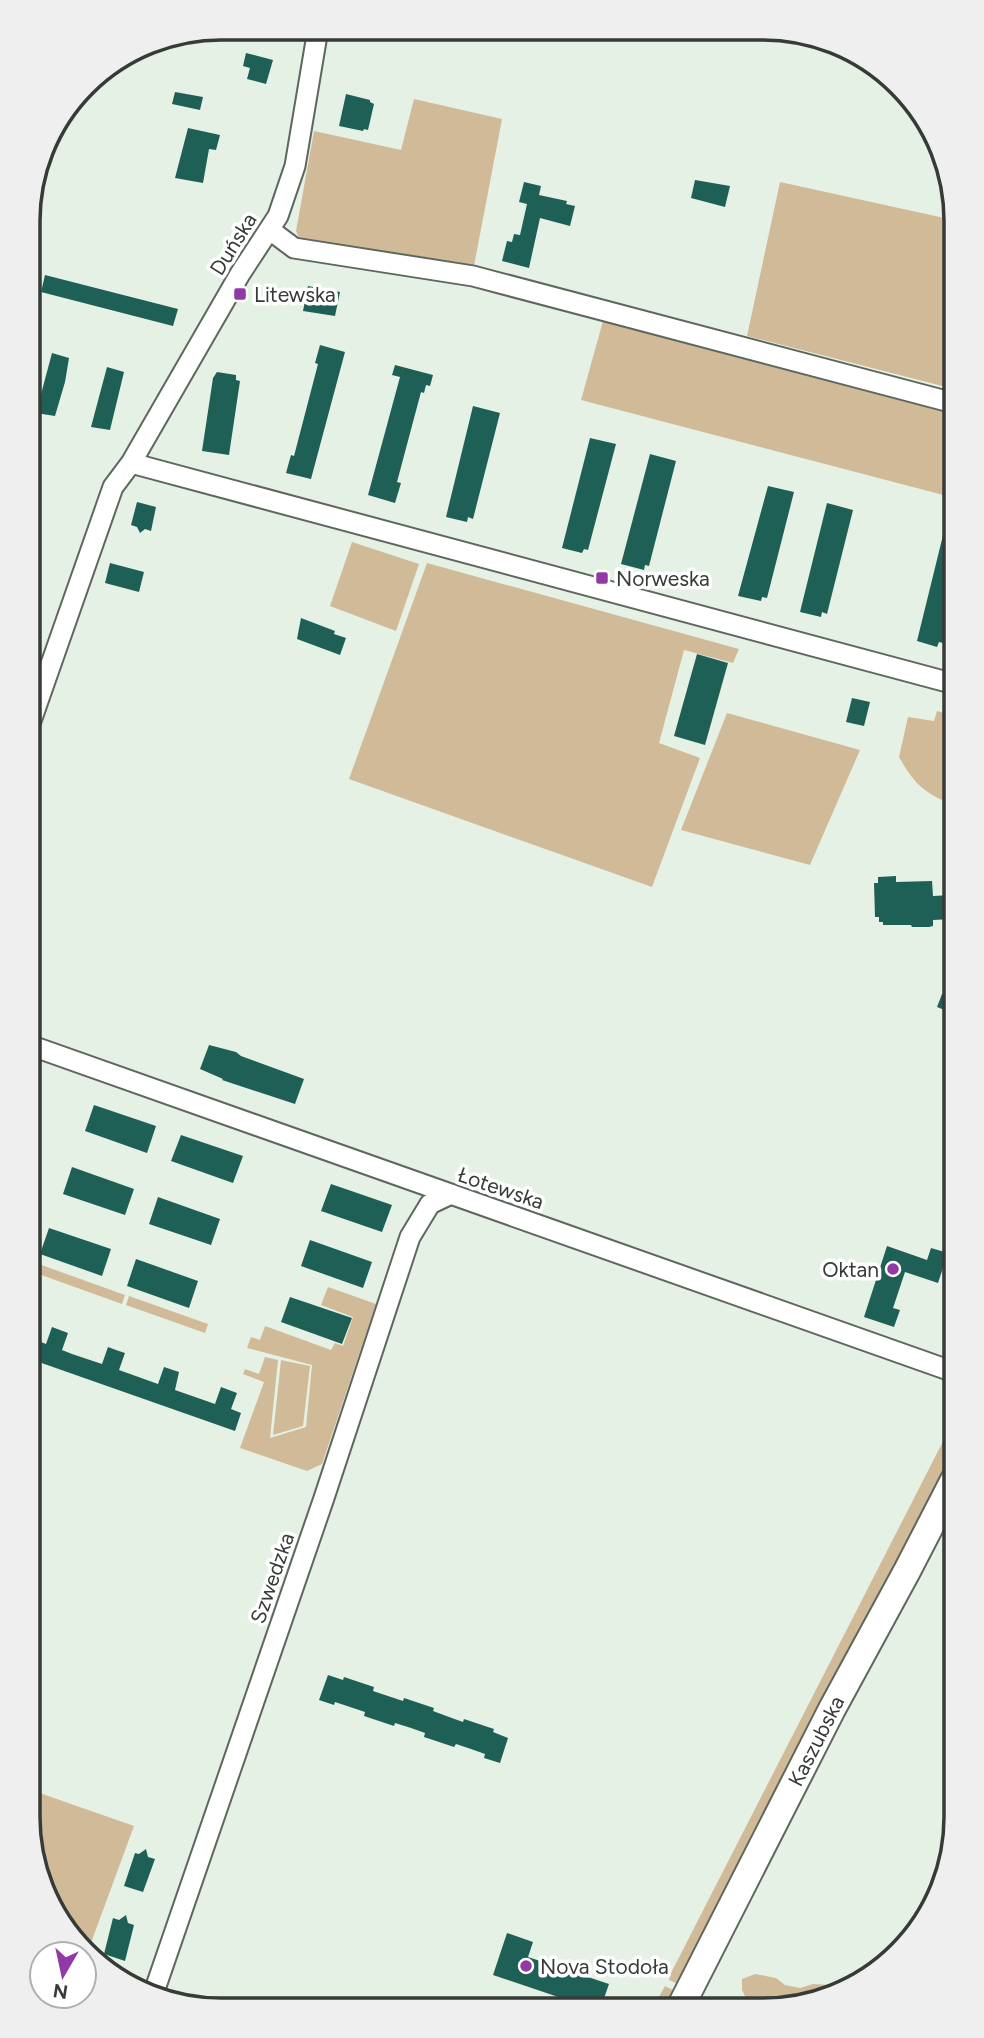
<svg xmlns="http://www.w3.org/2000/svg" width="984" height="2038" font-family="Figtree,sans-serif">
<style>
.green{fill:#d0ba98}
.building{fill:#1e6056}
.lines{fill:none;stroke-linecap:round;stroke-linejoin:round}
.minor-casing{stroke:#5e675e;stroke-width:23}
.secondary-casing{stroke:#5e675e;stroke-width:30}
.minor{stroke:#fff;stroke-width:19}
.secondary{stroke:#fff;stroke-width:26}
.poi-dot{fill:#913aa6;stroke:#fff;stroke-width:2.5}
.labels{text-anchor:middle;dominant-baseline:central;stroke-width:7;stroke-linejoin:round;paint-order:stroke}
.street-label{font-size:21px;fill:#363b37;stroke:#fff}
.poi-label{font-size:21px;fill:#363b37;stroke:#fff;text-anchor:start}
.rim{fill:none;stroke:#363b37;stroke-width:3.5}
</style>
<rect width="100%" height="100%" fill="#e6f1e6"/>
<path class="green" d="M 414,99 L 502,119 L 473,271 L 301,242 L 296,231 L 314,131 L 401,150 Z
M 780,182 L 949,219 L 950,388 L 747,336 Z
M 603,321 L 950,411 L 951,497 L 581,400 Z
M 352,542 L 419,564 L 396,631 L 330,606 Z
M 427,563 L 739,649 L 733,663 L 684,650 L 659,743 L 700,758 L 652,887 L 349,779 Z
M 937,711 L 951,715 L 952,804 C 923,793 914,783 899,757 L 908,717 L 934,721 Z
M 727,713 L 860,750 L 810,865 L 681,830 Z
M 33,1262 L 125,1295 L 122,1304 L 33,1272 Z
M 328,1287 L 376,1304 L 322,1464 L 307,1471 L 240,1448 L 264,1382 L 243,1374 L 245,1369 L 259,1374 L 265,1357 L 278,1360 L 270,1438 L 306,1427 L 312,1365 L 247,1348 L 251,1337 L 260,1340 L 265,1326 L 331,1350 L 335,1343 L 343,1346 L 353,1317 L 321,1305 Z
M 129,1296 L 208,1324 L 205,1333 L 126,1305 Z
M 281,1360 L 310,1366 L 303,1426 L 273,1435 Z
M 954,1420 L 954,1454 L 678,1984 L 669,1980 L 670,1975 Z
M 34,1791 L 134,1826 L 88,1951 L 35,1867 Z
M 755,1974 L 776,1978 L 785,1985 L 800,1988 L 813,1984 L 829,1985 L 842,1990 L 813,2003 L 749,2004 L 742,1990 L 742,1979 Z
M 665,1986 L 673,1990 L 677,1996 L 673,2004 L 655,2004 Z"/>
<path class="building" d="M 246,53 L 273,60 L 266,84 L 247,79 L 250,68 L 243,66 Z
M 175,92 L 203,97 L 200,110 L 172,104 Z
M 346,94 L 370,100 L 370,102 L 374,104 L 368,130 L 364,129 L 363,131 L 339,126 Z
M 188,128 L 220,135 L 216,150 L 209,149 L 203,183 L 175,178 Z
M 695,180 L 730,186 L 725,207 L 691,198 Z
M 524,182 L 541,186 L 539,195 L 567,201 L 566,204 L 575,206 L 570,226 L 540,218 L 529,268 L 502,261 L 507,241 L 512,242 L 514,234 L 520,235 L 527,204 L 519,202 Z
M 45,275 L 178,309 L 173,326 L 41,292 Z
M 308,286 L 340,292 L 335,316 L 303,311 Z
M 320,345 L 345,352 L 311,479 L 286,473 L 291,455 L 294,456 L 318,364 L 315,363 Z
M 52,353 L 69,358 L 65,382 L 55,416 L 36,413 Z
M 395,365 L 433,375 L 430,386 L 426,385 L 424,393 L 421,392 L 397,482 L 401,483 L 395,503 L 368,495 L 400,377 L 392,375 Z
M 107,367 L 124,372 L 110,430 L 91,427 Z
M 217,372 L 236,375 L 236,380 L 240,381 L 229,455 L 202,451 L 213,378 Z
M 473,406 L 500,413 L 473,519 L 468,517 L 467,522 L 446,517 Z
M 590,438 L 616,444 L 588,550 L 584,549 L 582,553 L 562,548 Z
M 650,454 L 676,461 L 649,566 L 645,565 L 644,570 L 621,564 Z
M 768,486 L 794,492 L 767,598 L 762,597 L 761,601 L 738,596 Z
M 137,502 L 156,507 L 151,531 L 145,529 L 140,533 L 137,527 L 131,525 Z
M 827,503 L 853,510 L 827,614 L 822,612 L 821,617 L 800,612 Z
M 946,523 L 951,524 L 951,614 L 943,643 L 939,642 L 937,647 L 917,641 Z
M 110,563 L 144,572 L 139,592 L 105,583 Z
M 301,618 L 335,631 L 334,634 L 346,638 L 340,655 L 297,639 Z
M 697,654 L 728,663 L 705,745 L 674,736 Z
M 852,698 L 870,702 L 864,726 L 846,722 Z
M 896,876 L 896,882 L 932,881 L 933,896 L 952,895 L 952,919 L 933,920 L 933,926 L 929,927 L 912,927 L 911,925 L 883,925 L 883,922 L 879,922 L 879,917 L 875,917 L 874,883 L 878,883 L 878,877 Z
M 942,994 L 952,998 L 952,1013 L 937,1007 Z
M 209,1045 L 236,1052 L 241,1056 L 304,1079 L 295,1104 L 222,1080 L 223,1079 L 200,1069 Z
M 94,1105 L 156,1126 L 147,1153 L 85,1131 Z
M 181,1135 L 243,1156 L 233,1183 L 171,1161 Z
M 72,1167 L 134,1189 L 125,1215 L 63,1194 Z
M 331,1184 L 392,1205 L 382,1232 L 321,1211 Z
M 158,1197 L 220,1219 L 211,1245 L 149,1224 Z
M 49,1228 L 111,1249 L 102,1276 L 40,1254 Z
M 310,1240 L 372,1262 L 363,1288 L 301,1266 Z
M 887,1246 L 927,1260 L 931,1248 L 948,1253 L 938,1283 L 905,1272 L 893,1308 L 900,1310 L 894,1327 L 864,1317 Z
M 136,1259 L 198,1281 L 189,1308 L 127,1286 Z
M 290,1297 L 352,1318 L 342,1344 L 281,1322 Z
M 52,1327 L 68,1333 L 62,1350 L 72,1354 L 102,1364 L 108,1347 L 116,1350 L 125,1353 L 119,1370 L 158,1384 L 164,1367 L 179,1372 L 175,1390 L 215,1404 L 221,1387 L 237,1393 L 231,1409 L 241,1413 L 235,1431 L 33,1360 L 36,1340 L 46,1344 Z
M 328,1675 L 343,1680 L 344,1677 L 374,1687 L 373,1691 L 403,1701 L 404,1698 L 434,1708 L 433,1711 L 449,1717 L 463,1722 L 464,1719 L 494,1729 L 493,1732 L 508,1738 L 500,1763 L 484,1758 L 485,1754 L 471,1749 L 456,1744 L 454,1747 L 424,1737 L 425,1733 L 411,1728 L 395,1723 L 394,1726 L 364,1716 L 365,1712 L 335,1702 L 334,1705 L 319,1700 Z
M 146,1849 L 148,1857 L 155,1859 L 143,1892 L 124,1886 L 135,1853 L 139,1854 Z
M 126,1915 L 128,1923 L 134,1925 L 125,1961 L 104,1954 L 113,1918 L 119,1920 Z
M 507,1933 L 533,1942 L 528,1957 L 609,1984 L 602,2004 L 579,2004 L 493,1975 Z"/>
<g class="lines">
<g class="minor-casing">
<path id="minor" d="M 270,230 L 294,248 L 473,276 L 950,402
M 131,463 L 951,683
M 31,721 L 113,487 L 131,463 L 240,274 L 278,216 L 295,166 L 318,29
M 32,1046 L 954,1372
M 154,1992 L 324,1498 L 410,1237 L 430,1204 L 451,1194"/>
</g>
<g class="secondary-casing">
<path id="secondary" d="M 682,2004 L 832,1709 L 907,1571 L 954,1480"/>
</g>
<use href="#minor" class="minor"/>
<use href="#secondary" class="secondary"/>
</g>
<g class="poi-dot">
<rect x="233" y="287" width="14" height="14" rx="3.5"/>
<rect x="595" y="571" width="14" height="14" rx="3.5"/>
<circle cx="893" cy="1269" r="7"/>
<circle cx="526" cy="1966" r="7"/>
</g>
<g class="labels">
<g class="street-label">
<text transform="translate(233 244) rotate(-58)">Duńska</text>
<text transform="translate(501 1188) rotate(19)">Łotewska</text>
<text transform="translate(272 1578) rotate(-71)">Szwedzka</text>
<text transform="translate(816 1741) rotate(-63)">Kaszubska</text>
</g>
<g class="poi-label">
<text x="254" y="294">Litewska</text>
<text x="616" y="578">Norweska</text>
<text x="879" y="1269" text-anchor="end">Oktan</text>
<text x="540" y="1966">Nova Stodoła</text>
</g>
</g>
<path d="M0 0H984V2038H0ZM221 40H763A181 181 0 0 1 944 221V1817A181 181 0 0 1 763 1998H221A181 181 0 0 1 40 1817V221A181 181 0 0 1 221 40Z" fill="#efefef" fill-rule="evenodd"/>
<path class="rim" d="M221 40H763A181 181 0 0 1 944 221V1817A181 181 0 0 1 763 1998H221A181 181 0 0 1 40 1817V221A181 181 0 0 1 221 40Z"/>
<g transform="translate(63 1975) rotate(189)"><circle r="33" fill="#ffffff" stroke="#afb1af" stroke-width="2"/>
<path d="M0-5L12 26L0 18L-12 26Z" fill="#913aa6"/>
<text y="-10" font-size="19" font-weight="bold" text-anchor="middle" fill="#363b37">N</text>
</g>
</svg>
